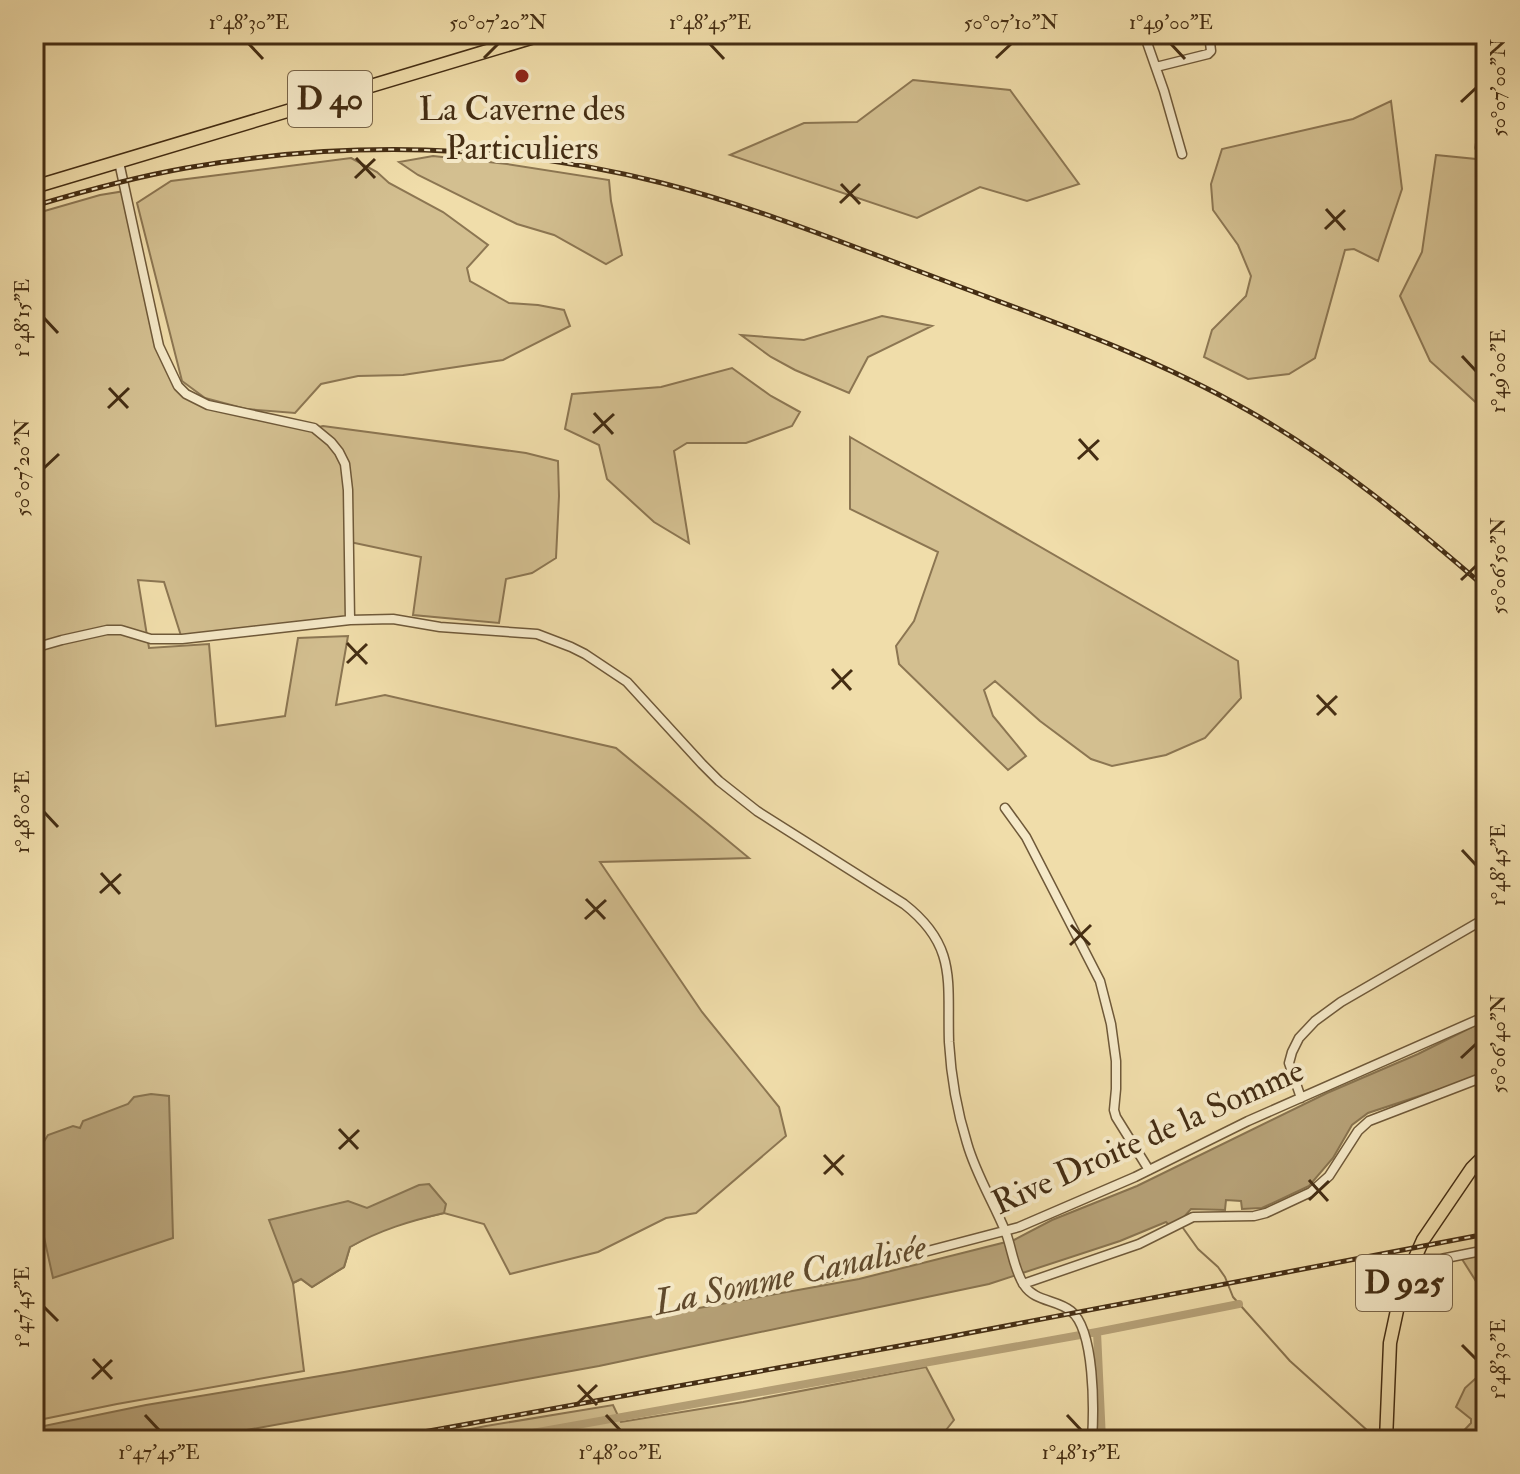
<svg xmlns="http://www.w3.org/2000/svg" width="1520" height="1474" font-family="'IM FELL Double Pica',serif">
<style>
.green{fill:#d3bf90;stroke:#8c7652;stroke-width:2}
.water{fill:#b6a177;stroke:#88734f;stroke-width:2}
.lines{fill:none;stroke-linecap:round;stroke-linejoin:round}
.stream{stroke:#88734f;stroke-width:2}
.canal{stroke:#b6a177;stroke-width:8}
.street-casing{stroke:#6f5939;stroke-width:11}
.primary-casing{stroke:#442d13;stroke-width:15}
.street{stroke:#f5e9c8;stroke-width:8}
.primary{stroke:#f0ddaa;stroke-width:12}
.rail-casing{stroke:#442d13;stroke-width:5}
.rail{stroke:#f5e9c8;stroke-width:2;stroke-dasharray:6;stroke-linecap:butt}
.ticks{fill:none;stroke:#442d13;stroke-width:3}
.poi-dot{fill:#8f2418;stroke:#f5e9c8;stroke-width:3}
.labels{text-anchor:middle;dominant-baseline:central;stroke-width:8;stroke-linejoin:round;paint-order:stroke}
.shield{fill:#f5e9c8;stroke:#796549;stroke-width:2}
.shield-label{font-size:32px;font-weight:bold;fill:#442d13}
.poi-label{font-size:34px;fill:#442d13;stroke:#f5e9c8}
.street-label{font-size:34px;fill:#442d13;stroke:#f5e9c8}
.water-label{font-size:36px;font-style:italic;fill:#604a2c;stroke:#f5e9c8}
.neatline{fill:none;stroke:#442d13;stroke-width:3}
.ticks-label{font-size:20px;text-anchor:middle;fill:#442d13}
</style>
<rect width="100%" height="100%" fill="#f0ddaa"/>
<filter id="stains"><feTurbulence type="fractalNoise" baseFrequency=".0025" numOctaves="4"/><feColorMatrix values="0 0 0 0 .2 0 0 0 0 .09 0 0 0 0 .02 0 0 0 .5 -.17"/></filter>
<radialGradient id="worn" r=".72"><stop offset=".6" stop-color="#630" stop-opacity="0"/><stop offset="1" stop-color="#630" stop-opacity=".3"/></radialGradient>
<path class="green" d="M 913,80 L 1010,90 L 1079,184 L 1027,201 L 980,187 L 917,218 L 730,155 L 804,123 L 857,122 Z
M 1391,101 L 1402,189 L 1378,261 L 1354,249 L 1345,250 L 1315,358 L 1289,374 L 1248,379 L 1204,357 L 1212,330 L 1246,296 L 1251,276 L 1238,245 L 1213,210 L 1211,184 L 1222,149 L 1353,119 Z
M 1436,155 L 1486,160 L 1486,408 L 1481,407 L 1430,361 L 1400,296 L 1422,252 Z
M 433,156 L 507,164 L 609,180 L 611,201 L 622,255 L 606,264 L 554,235 L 517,224 L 418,175 L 399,162 Z
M 351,158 L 377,172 L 389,183 L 443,212 L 488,245 L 467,268 L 470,281 L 509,303 L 538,305 L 564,310 L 570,326 L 503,360 L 403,375 L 358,376 L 321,384 L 295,413 L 246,409 L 205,398 L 182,381 L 137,203 L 171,181 Z
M 125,191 L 156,332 L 178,386 L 208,405 L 314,428 L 323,426 L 526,453 L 558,461 L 559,496 L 556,558 L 532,573 L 506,579 L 499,623 L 413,615 L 421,557 L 350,542 L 350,620 L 182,639 L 164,582 L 138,580 L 149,648 L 209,644 L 216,726 L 285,716 L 298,638 L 348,636 L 336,705 L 385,695 L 616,748 L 749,858 L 600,862 L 702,1012 L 779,1107 L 786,1136 L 696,1213 L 666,1218 L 598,1252 L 510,1274 L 484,1224 L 444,1213 L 406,1222 L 375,1233 L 350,1247 L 344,1267 L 312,1287 L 301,1279 L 293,1283 L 304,1371 L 117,1404 L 34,1421 L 34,214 L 100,195 Z
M 882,316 L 932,326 L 868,357 L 849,393 L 795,370 L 771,357 L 741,335 L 804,340 Z
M 732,368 L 771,396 L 800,412 L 792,426 L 746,443 L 687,443 L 674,451 L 689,543 L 654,522 L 607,479 L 599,445 L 565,429 L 572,394 L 661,387 Z
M 850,437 L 1238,661 L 1241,698 L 1205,738 L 1166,755 L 1112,766 L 1091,759 L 1040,721 L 995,681 L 984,690 L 993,716 L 1026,756 L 1008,770 L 899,664 L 896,646 L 914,621 L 938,552 L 850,509 Z
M 1486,1250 L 1486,1297 L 1460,1256 Z
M 926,1367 L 954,1420 L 938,1440 L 414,1440 L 486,1426 L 613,1405 L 621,1422 L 743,1402 Z
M 1486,1369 L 1486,1440 L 1455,1440 L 1471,1423 L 1471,1419 L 1456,1407 L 1465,1388 Z"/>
<path class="water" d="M 1486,1020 L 1486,1070 L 1465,1081 L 1368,1113 L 1352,1125 L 1333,1158 L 1309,1186 L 1262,1208 L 1242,1209 L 1241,1201 L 1226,1200 L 1225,1210 L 1191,1209 L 1184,1217 L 1169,1225 L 1166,1222 L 1120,1241 L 989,1284 L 599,1366 L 192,1440 L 34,1440 L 34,1428 L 146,1405 L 344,1372 L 859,1279 L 1014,1240 L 1052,1220 L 1137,1186 L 1327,1093 L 1418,1054 Z
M 151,1094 L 169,1096 L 173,1238 L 53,1278 L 42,1228 L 40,1148 L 48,1135 L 73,1126 L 80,1128 L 83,1121 L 128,1104 L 134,1097 Z
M 429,1184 L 446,1204 L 444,1213 C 410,1221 380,1230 350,1247 L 344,1267 L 312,1287 L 301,1279 L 293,1283 L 269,1220 L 348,1201 L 367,1208 L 419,1185 Z"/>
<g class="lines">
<path class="stream" d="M 1183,1228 L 1198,1249 L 1218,1267 L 1225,1277 L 1233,1297 L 1290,1361 L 1378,1440"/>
<path class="canal" d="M 1097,1332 L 1102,1440
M 493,1440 L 1097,1332 L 1239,1304"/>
<g class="street-casing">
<path id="street" d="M 1144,34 L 1164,91 L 1182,154
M 1156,67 L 1208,54 L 1211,51 L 1209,34
M 1486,105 L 1484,105 L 1480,148 L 1486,148
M 119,162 L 159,346 L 178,386 L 186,394 L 208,405 L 314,428 L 331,442 L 339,452 L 345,464 L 348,490 L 350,620
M 34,648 L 62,640 L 107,630 L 121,630 L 151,639 L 182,639 L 350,620 L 393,619 L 440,627 L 537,634 L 571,647 L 585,654 L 627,682 L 702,764 L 719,781 L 757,811 L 904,904 C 958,946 947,982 949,1042 C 951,1076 957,1111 967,1143 C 976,1175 994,1203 1006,1233 C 1012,1249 1014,1270 1024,1285 C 1035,1302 1056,1299 1071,1311 C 1095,1330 1094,1410 1092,1440
M 1005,808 L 1026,837 L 1100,981 L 1111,1024 L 1116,1061 L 1116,1089 L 1114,1110 L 1116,1117 L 1149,1170
M 1301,1098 L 1289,1063 L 1292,1052 L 1299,1038 L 1315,1021 L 1341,1002 L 1486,918
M 1413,1259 L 1441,1259 L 1486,1250
M 821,1279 L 1019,1227 L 1135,1177 L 1248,1121 L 1486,1016
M 1023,1284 L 1139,1244 L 1193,1217 L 1254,1216 L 1266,1213 L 1311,1192 L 1329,1176 L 1358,1131 L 1369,1121 L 1486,1076"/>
</g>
<g class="primary-casing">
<path id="primary" d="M 34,187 L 544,34
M 1386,1440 L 1390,1343 L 1402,1287 L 1423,1240 L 1472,1168 L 1486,1154"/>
</g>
<use href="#street" class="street"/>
<use href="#primary" class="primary"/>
<g class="rail-casing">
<path id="rail" d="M 34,206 C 84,191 135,177 186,168 C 344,140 507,143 662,183 C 756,207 846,244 937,278 C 1042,318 1149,354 1247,410 C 1334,459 1411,523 1486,588
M 379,1440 L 927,1341 L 1486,1234"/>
</g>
<use href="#rail" class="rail"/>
</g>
<path class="ticks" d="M 249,44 L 263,59M 710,44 L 724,59M 1171,44 L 1185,59M 484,58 L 498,44M 996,58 L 1011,44M 1461,102 L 1476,88M 356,158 L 375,178M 355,178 L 375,159M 841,184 L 860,204M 840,203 L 860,184M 1326,209 L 1345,230M 1325,229 L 1345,210M 44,318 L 58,333M 1462,356 L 1476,371M 109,388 L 128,408M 108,408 L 129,388M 594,413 L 613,434M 593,433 L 614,414M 1079,439 L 1098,460M 1078,459 L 1099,440M 44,468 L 59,454M 1461,580 L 1476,566M 347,643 L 367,664M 347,663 L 367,644M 832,669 L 851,690M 832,689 L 852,670M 1317,695 L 1336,715M 1317,715 L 1337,696M 44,812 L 58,827M 1462,850 L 1476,865M 101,873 L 120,894M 100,893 L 121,874M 586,899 L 605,919M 585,919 L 606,900M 1071,925 L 1090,945M 1070,945 L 1091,925M 1461,1058 L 1476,1044M 339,1129 L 358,1149M 339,1149 L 359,1130M 824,1155 L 843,1175M 824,1174 L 844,1155M 1309,1180 L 1328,1201M 1309,1200 L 1329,1181M 44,1307 L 58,1321M 1462,1345 L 1476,1359M 93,1359 L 112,1379M 92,1379 L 112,1360M 578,1385 L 597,1405M 577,1404 L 597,1385M 145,1415 L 159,1430M 606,1415 L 620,1430M 1067,1415 L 1081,1430"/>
<circle class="poi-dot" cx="522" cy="76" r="8"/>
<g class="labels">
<g class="shield">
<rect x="288" y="71" width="84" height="56" rx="6"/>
<rect x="1356" y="1255" width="96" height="56" rx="6"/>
</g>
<g class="shield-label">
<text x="330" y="99">D 40</text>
<text x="1404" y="1283">D 925</text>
</g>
<g class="poi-label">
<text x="522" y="109">La Caverne des<tspan x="522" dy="39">Particuliers</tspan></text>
</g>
<g class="street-label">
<text transform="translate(1148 1137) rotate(-24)">Rive Droite de la Somme</text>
</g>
<g class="water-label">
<text transform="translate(790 1275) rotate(-12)">La Somme Canalisée</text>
</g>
</g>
<rect width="1520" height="1474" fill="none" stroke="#f0ddaa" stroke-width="88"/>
<rect x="44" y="44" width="1432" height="1386" class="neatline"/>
<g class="ticks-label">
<text x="249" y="29">1°48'30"E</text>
<text x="498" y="29">50°07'20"N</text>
<text x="710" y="29">1°48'45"E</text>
<text x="1011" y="29">50°07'10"N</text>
<text x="1171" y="29">1°49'00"E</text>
<text transform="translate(1498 88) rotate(-90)" y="7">50°07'00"N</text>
<text transform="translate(22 318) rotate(-90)" y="7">1°48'15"E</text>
<text transform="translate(1498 371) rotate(-90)" y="7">1°49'00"E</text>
<text transform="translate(22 468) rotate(-90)" y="7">50°07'20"N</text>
<text transform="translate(1498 566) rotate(-90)" y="7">50°06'50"N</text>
<text transform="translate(22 812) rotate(-90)" y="7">1°48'00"E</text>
<text transform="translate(1498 865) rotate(-90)" y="7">1°48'45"E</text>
<text transform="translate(1498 1044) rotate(-90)" y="7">50°06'40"N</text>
<text transform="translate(22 1307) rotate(-90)" y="7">1°47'45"E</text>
<text transform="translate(1498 1359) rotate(-90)" y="7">1°48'30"E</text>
<text x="159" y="1459">1°47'45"E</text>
<text x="620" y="1459">1°48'00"E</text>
<text x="1081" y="1459">1°48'15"E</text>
</g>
<rect width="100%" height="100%" filter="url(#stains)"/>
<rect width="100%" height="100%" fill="url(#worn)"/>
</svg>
